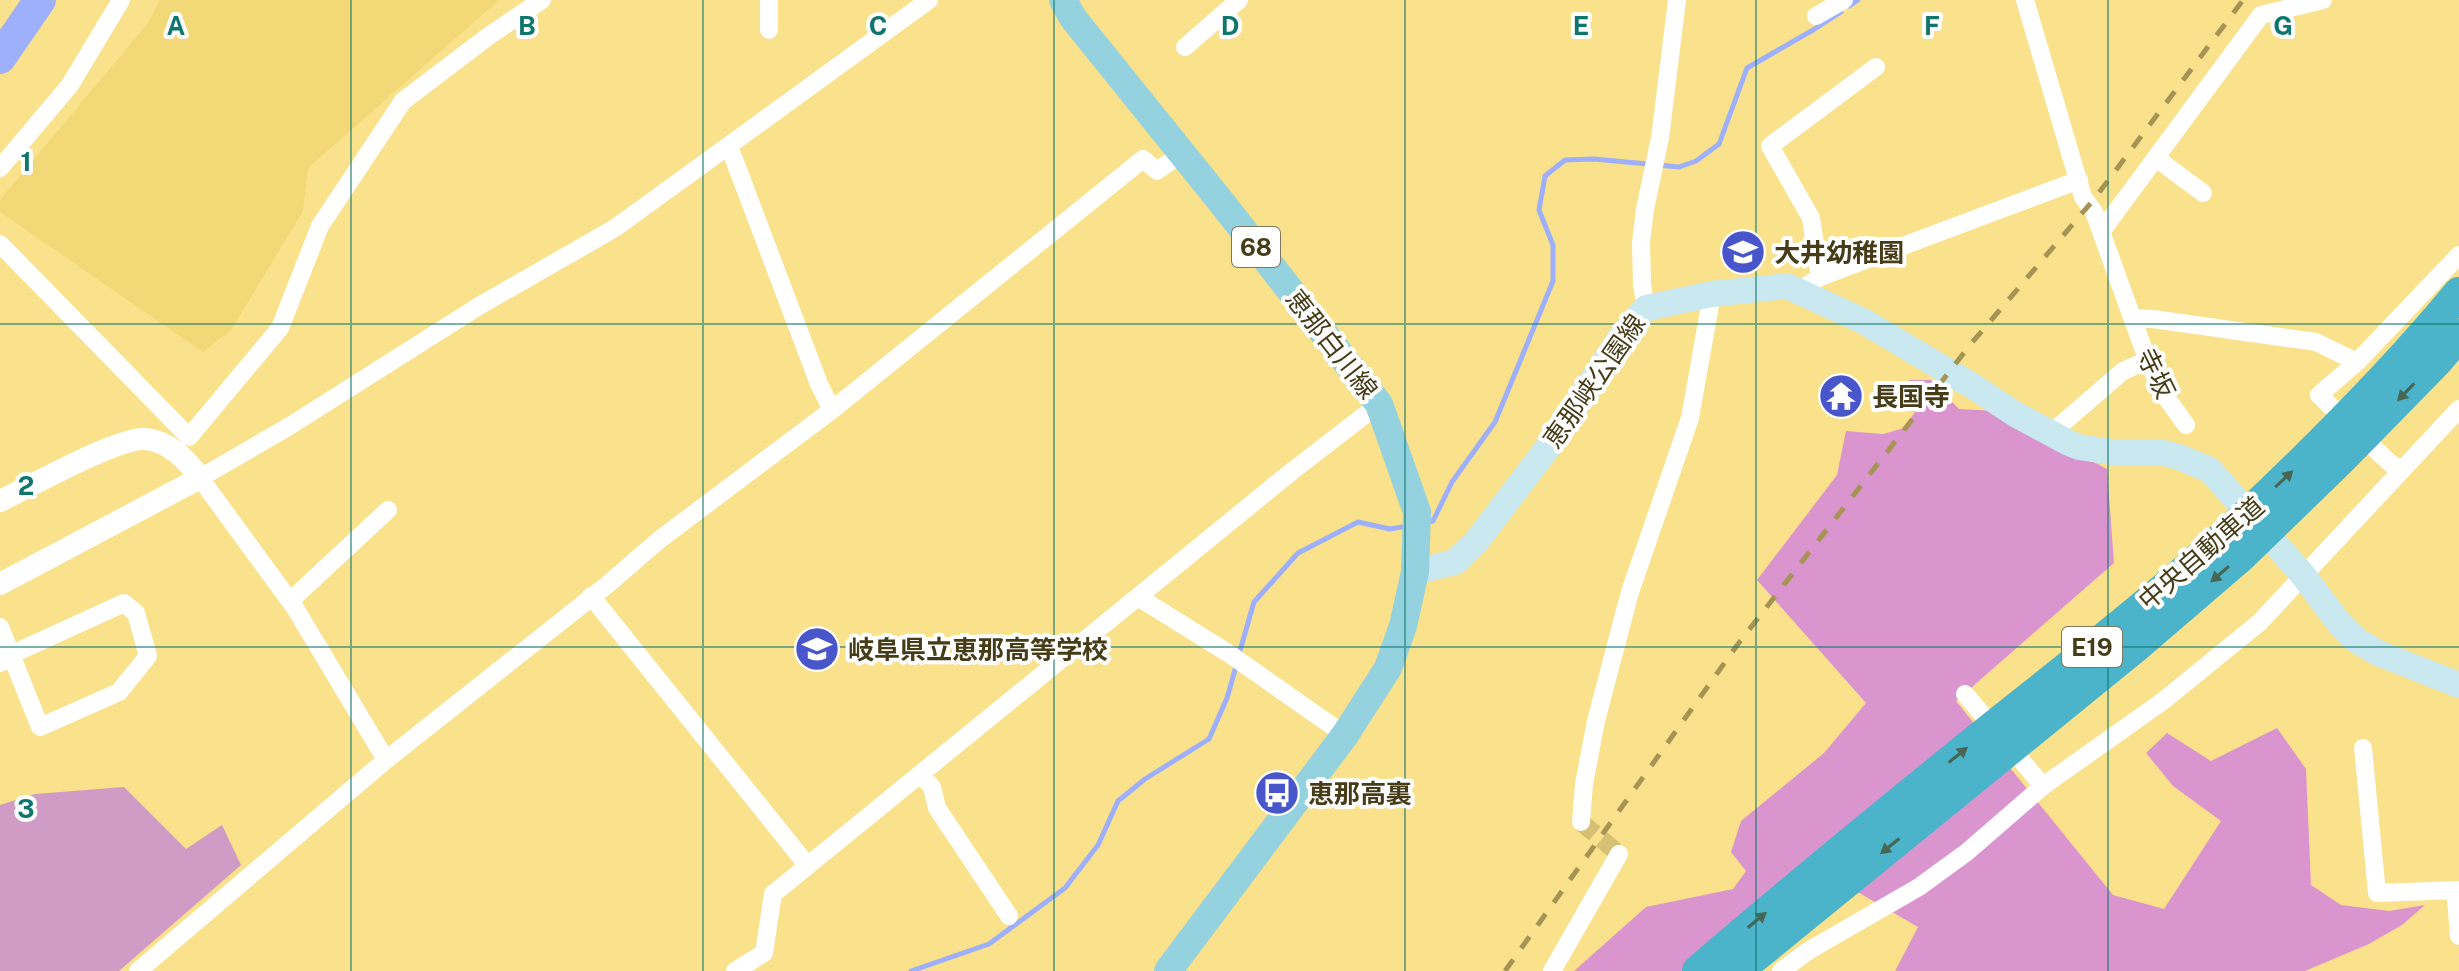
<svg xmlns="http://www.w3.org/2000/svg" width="2459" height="971" font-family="'Public Sans','Noto Sans JP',sans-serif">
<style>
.built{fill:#f3d878}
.green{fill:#d09cc5}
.forest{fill:#db95ce}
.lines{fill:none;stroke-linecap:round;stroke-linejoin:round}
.stream{stroke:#9eb0fc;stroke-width:5}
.river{stroke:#9eb0fc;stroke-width:32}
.minor-tunnel{stroke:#d6c074;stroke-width:18;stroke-dasharray:18 9;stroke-linecap:butt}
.minor{stroke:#fff;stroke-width:18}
.tertiary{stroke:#fff;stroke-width:22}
.secondary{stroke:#c9e8ef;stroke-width:26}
.primary{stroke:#94d2df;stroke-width:28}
.motorway{stroke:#4cb4ca;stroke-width:32}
.rail{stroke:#a69455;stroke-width:5;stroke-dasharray:14 14;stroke-linecap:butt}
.oneway{fill:#486656}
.grid{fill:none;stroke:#0f766e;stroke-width:2;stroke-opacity:0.55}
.labels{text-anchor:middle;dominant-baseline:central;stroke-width:8;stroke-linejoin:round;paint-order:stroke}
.shield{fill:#fff;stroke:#7e765d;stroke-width:2}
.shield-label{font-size:24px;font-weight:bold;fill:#463c18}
.poi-label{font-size:26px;font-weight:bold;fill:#463c18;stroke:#fff;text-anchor:start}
.street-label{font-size:26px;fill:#463c18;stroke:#fff}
.grid-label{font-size:26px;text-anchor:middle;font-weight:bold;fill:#0f766e;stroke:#fff;stroke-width:8;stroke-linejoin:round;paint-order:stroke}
</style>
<rect width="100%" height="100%" fill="#fae18b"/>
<path class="built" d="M 160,0 L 499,0 L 308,168 L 303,211 L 231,330 L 203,352 L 0,212 L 0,200 L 148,23 Z"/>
<path class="green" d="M 124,787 L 186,849 L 222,825 L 241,865 L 119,971 L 0,971 L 0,805 L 35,794 Z"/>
<path class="forest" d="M 1909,380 L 1931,380 L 1959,409 L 1996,411 L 2107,469 L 2114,563 L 1956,701 L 2113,895 L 2164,909 L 2221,821 L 2173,786 L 2146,753 L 2167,733 L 2211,761 L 2277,728 L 2306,769 L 2311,885 L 2341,905 L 2389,911 L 2425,905 L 2402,925 L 2369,944 L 2305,971 L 1895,971 L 1918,927 L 1806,862 L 1683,971 L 1574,971 L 1646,907 L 1733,889 L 1746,871 L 1731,852 L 1741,821 L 1824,753 L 1866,703 L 1757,580 L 1837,475 L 1846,431 L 1883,434 L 1904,428 L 1917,409 Z"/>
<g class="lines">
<path class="stream" d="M 1849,6 L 1858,0
M 1425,522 L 1433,521 L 1452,482 L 1495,422 L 1553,281 L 1553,245 L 1539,210 L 1545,176 L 1565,160 L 1594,159 L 1679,167 L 1696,161 L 1719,144 L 1747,68 L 1813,30 L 1841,12
M 1239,654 L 1254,602 L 1298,553 L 1358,522 L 1390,529 L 1408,526
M 911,971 L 989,944 L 1065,888 L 1098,845 L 1118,801 L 1145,779 L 1209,739 L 1227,698 L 1237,663"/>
<path class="river" d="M 0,58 L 40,0"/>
<path class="minor-tunnel" d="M 1581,822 L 1619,854"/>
<path class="minor" d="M 769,0 L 769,30
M 2025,0 L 2083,197 L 2094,212 L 2146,356 L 2161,390 L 2186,425
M 1816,16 L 1844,0
M 1185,47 L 1239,0
M 729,146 L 819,384 L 832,410
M 2156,158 L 2203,193
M 0,168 L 70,85 L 121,0
M 2101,232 L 2261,15 L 2323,0
M 0,244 L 189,437 L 280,328 L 320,226 L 403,101 L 490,35 L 542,0
M 1820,277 L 1811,218 L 1770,146 L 1876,67
M 1798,292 L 1820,277 L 2079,180
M 1646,308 L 1642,285 L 1641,242 L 1645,209 L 1660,138 L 1677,0
M 2132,318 L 2153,319 L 2316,342 L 2357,362
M 2050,434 L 2123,371 L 2148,360
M 2401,469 L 2391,464 L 2319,395 L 2357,362 L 2459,255
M 591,596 L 807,865
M 1138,597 L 1228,653 L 1345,735
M 290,601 L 388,510
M 0,627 L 40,727 L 119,692 L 148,656 L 136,613 L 124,603 L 19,651 L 0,663
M 1965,694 L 2043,786
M 2363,748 L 2377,893 L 2459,890
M 386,760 L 295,608 L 200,478 L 288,427 L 479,306 L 615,228 L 929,0
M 920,774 L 932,787 L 937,808 L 1009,916
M 1581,822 L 1584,784 L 1596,721 L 1630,592 L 1690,418 L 1712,294
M 2459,894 L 2456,899 L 2459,936
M 138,971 L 386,760 L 607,585 L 659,540 L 832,410 L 1143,159 L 1157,171 L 1171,161
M 735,971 L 764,953 L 773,894 L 1291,472 L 1379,404
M 1552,971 L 1619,854
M 1781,971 L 1808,951 L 1919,887 L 1967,852 L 2043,786 L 2163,701 L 2260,622 L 2459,409"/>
<path class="tertiary" d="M 0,501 C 29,487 118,437 145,439 C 169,441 186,459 200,478 L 0,584"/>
<path class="secondary" d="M 1415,572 L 1455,562 L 1476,542 L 1552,442 L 1621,337 L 1646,308 L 1712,294 L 1787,286 L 1863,321 L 1971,385 L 2015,414 L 2069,443 L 2079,447 L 2118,453 L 2160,452 L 2179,457 L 2210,470 L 2303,575 L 2339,623 L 2356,640 L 2378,653 L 2459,685"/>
<path class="primary" d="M 1063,0 L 1073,18 L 1222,203 L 1379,404 L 1417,512 L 1415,572 L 1403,626 L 1388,668 L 1345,735 L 1168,971"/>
<path class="motorway" d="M 1698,971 C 1785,896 1874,823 1963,751 C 2051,680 2141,612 2224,536 C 2307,459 2387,380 2459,293
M 1737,971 L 2135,647 L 2241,556 L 2340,460 L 2436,362 L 2459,335"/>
<path class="rail" d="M 1505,971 L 1738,644 L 1970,345 L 2095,198 L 2243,0"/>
</g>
<defs><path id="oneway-solid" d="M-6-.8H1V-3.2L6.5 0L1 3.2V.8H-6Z" transform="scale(2)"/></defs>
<g class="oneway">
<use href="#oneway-solid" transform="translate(2406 392) rotate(134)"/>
<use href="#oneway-solid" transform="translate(2284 479) rotate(-43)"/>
<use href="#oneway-solid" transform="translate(2220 574) rotate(139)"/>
<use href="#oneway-solid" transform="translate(1958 755) rotate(-39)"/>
<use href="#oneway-solid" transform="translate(1890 846) rotate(141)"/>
<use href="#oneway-solid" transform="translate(1757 920) rotate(-40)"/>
</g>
<path class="grid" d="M 351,0 L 351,971M 703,0 L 703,971M 1054,0 L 1054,971M 1405,0 L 1405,971M 1756,0 L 1756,971M 2108,0 L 2108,971M 0,324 L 2459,324M 0,647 L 2459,647"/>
<defs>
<g id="school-disc" transform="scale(2.3)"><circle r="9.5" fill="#4955ca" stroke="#fff"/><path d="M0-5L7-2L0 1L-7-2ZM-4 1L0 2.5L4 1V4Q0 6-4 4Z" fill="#fff"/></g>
<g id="temple-disc" transform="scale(2.3)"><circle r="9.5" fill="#4955ca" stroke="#fff"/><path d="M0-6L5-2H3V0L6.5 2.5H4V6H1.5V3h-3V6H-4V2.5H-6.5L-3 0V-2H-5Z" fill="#fff"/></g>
<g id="bus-disc" transform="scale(2.3)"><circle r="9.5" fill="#4955ca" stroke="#fff"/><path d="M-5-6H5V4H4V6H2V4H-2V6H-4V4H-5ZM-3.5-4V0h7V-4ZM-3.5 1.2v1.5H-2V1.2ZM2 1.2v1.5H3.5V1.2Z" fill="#fff"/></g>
</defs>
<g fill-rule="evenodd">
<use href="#school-disc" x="1743" y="252"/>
<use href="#temple-disc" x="1841" y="396"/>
<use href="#school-disc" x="817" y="649"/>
<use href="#bus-disc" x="1277" y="793"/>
</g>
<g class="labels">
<g class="shield">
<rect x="1232" y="227" width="48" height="40" rx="6"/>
<rect x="2062" y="627" width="60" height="40" rx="6"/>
</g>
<g class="shield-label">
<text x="1256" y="247">68</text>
<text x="2092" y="647">E19</text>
</g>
<g class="poi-label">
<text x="1774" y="252">大井幼稚園</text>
<text x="1872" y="396">長国寺</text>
<text x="848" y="649">岐阜県立恵那高等学校</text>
<text x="1308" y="793">恵那高裏</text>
</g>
<g class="street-label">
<text transform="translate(1332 344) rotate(52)">恵那白川線</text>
<text transform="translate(2156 373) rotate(64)">寺坂</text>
<text transform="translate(1594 381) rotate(-55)">恵那峡公園線</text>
<text transform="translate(2201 553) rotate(-41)">中央自動車道</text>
</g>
</g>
<g class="grid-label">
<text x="176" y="35">A</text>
<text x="527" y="35">B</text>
<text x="878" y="35">C</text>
<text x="1230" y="35">D</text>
<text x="1581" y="35">E</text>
<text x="1932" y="35">F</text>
<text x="2283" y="35">G</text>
<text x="26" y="171">1</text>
<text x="26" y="495">2</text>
<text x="26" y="818">3</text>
</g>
</svg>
